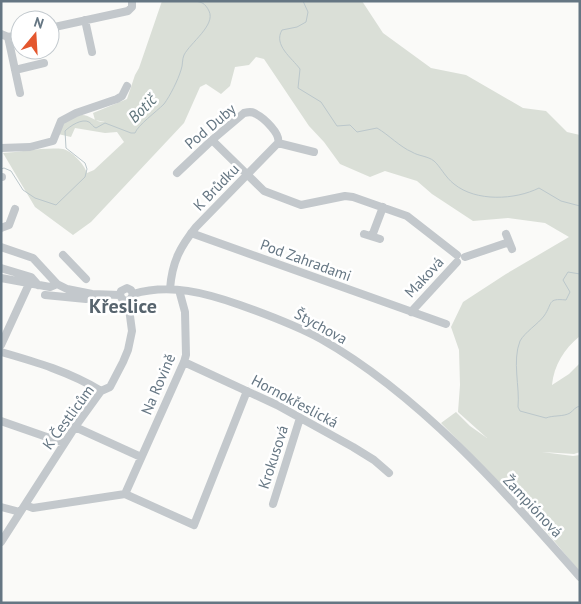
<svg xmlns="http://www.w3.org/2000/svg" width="581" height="604" font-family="'PT Sans',sans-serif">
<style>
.green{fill:#dadfd7}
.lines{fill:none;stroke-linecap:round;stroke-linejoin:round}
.stream{stroke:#bbc7cb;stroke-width:1}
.minor{stroke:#c3c8cc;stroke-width:8}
.labels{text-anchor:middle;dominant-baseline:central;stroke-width:5;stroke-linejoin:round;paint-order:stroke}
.street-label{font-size:15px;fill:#657683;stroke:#fff}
.water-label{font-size:16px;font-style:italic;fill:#60757c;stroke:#fff}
.district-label{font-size:20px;font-weight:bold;fill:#57646e;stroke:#fff}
</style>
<rect width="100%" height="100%" fill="#fafaf8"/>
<path class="green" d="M 162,1 L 362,1 L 383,33 L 431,68 L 466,75 L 523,108 L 546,111 L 567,132 L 580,135 L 580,336 C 564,349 554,365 552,385 L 569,374 L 580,363 L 580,452 L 574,454 L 542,452 L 573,456 L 580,455 L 580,572 L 539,523 L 441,423 L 456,412 L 470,426 L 487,438 L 458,412 L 460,385 L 459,350 L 451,327 L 463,302 L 506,274 L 569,237 L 545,223 L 508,218 L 473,221 L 432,194 L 417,181 L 385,171 L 370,177 L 340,164 L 324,142 L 309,126 L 264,59 L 256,57 L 249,65 L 235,67 L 230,86 L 221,94 L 206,84 L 200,87 L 184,123 L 91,222 L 73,235 L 35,207 L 3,153 C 21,152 45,147 63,149 C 72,151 84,164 87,173 L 94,170 L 124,142 L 117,132 L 105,133 L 75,128 L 71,137 L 58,134 C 62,124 69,115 82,115 C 90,115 96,123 105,122 L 95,120 L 93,113 L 127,99 L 135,75 L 139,68 Z"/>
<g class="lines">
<path class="stream" d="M 303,1 L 308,12 L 306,22 L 297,27 L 282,30 C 273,45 292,58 300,69 L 298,88 L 321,102 L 337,126 L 350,125 L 357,132 L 377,128 C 389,135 400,147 412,152 C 418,156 428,156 434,161 C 440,166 445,177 454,184 C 476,202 515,200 539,188 L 561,201 L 580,206
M 1,169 L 4,168 L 11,171 L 23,190 L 35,198 L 56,205 L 85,177 L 87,169 L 85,163 L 66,148 L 65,131 C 70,126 82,118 89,122 C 92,124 93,127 96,128 L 105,123 L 131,133 L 135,133 C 138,125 156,112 164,104 C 170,96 178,80 181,70 C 183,65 182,59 184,55 C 190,43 216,25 209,11 C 205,3 202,2 194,1
M 580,274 L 568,272 L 563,280 L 570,292 L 566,300 C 547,298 553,303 544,316 C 538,324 525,332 520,341 C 512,361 520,387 518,407 L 520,411 L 546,418 C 553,415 563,417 570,413 C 574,410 575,407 580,406"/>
<path class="minor" d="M 85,20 L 92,52
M 50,28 L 128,11 L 132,7 L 132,1
M 1,34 L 8,37 L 20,35
M 8,37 L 20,93
M 15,70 L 44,63
M 212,140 L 264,191 L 301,205 L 345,196 L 353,197 L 407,216 L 457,255
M 1,148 L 30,147 L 53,141 L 61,121 L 76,113 L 117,99 L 122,96 L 127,86
M 177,173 L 212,140 L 244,113 C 248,112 252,111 256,114 C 264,118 281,134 278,143
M 1,177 L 2,177
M 1,228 L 9,225 L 15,209
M 191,233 L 446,324
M 364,234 L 380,239
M 506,234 L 512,249
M 372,236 L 383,207
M 1,247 L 33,258 L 57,284 L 67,289 L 92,294 L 120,295
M 63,255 L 86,279
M 465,257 L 509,242
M 1,268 L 31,277 L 38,285
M 1,278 L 50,287 L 57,284
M 170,289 C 172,262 180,247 196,227 L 278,143 L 314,152
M 45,295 L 86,299 L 90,294
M 120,295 L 122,299 L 126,301 L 130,300 L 133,294 C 170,283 206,293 240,305 C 268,315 295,325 321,339 C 420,395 505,492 580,577
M 120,295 L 121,291 L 127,288 L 131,290 L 133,294
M 411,312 L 457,262
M 1,345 L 29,284
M 1,352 C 36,362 70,372 101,391
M 184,362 L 277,405 L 353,447 L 374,460 L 389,473
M 1,421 L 64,443
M 75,427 L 141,457
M 125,494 L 194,525 L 247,391
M 273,504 L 300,418
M 25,505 L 33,508 L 125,494 L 184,362 L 186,355 L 185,312 L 179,290
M 1,507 L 20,512
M 1,542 L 75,427 L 101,391 L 110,387 L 123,362 L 128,350 L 132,331 L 128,301"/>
</g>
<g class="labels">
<g class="street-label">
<text transform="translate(210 126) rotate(-40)">Pod Duby</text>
<text transform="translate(216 187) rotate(-46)">K Brůdku</text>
<text transform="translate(306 260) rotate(20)">Pod Zahradami</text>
<text transform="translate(424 277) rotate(-47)">Maková</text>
<text transform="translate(321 326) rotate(29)">Štychova</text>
<text transform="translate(158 384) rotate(-67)">Na Rovině</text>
<text transform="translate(295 401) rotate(28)">Hornokřeslická</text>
<text transform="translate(68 417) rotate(-54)">K Čestlicům</text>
<text transform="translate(273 457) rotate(-72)">Krokusová</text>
<text transform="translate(533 506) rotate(47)">Žampiónová</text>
</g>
<g class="water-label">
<text transform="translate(142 108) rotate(-45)">Botič</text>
</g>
<g class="district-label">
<text x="123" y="306">Křeslice</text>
</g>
</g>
<rect width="581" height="604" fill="none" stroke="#657683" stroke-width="5"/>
<g transform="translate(35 35) rotate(18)"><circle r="24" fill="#ffffff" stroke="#c1c8cd"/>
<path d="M0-4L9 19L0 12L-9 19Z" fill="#e4572e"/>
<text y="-8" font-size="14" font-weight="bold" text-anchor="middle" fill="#657683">N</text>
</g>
</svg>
